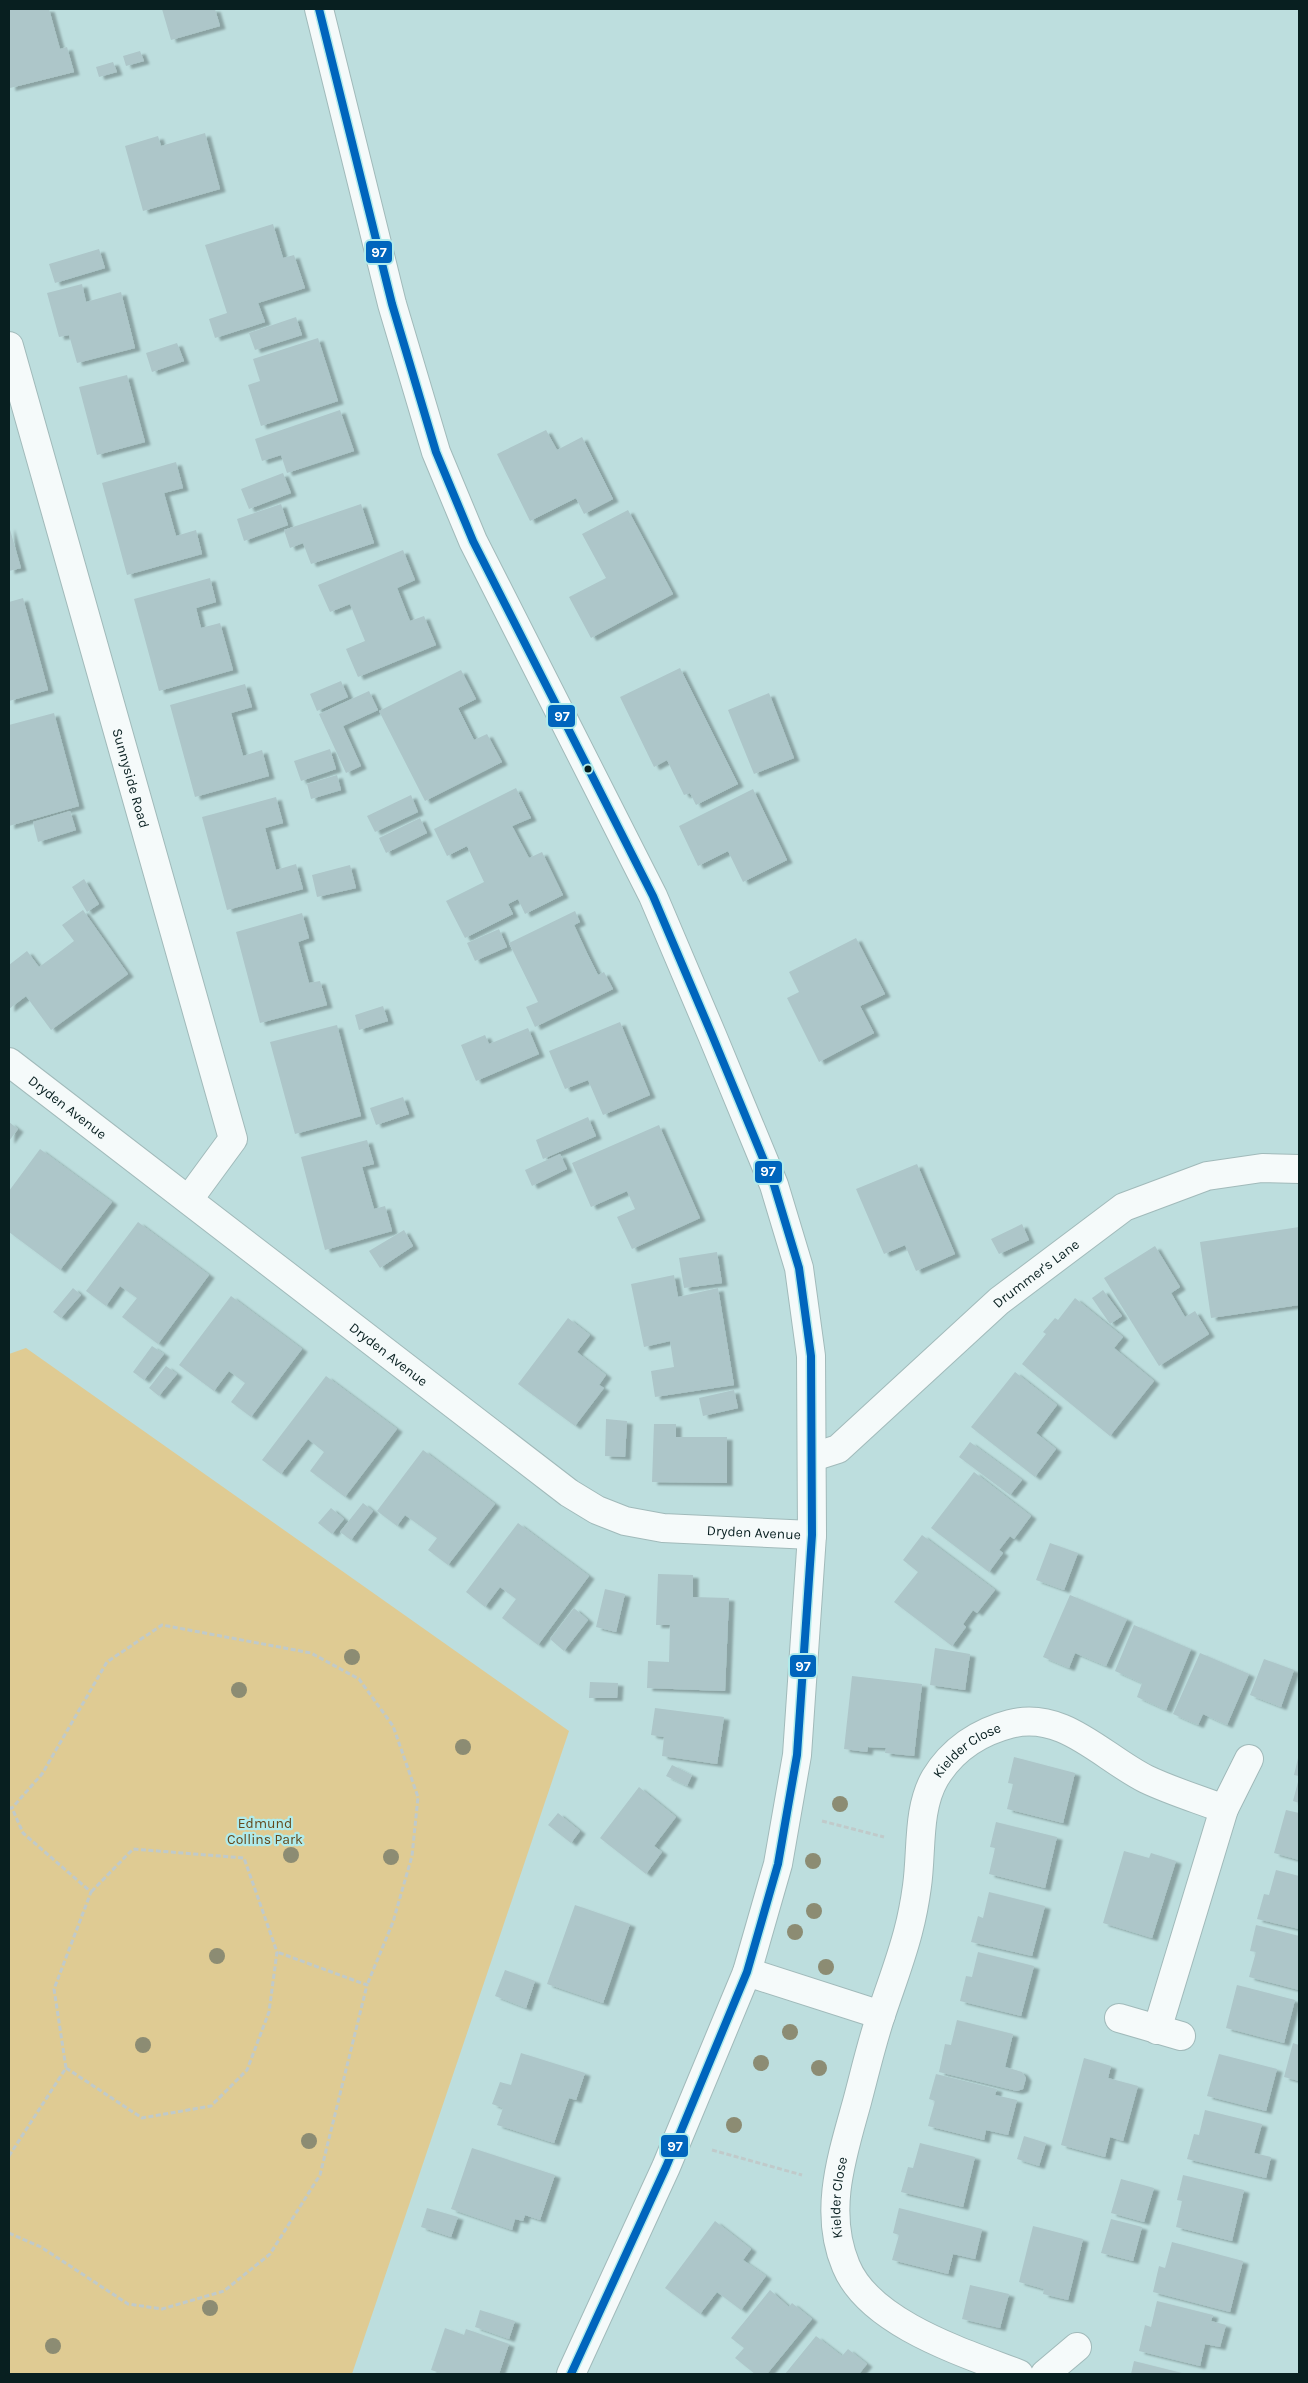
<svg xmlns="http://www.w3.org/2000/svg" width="1308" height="2383" font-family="Karla,sans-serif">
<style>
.green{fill:#dfcb93}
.building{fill:#adc6c9;filter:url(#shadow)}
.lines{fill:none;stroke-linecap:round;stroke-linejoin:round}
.minor-casing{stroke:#a1baba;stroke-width:30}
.path{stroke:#c0caca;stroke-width:3;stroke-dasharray:5 2.5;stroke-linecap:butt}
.minor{stroke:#f5fafa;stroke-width:28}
.bus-1-casing{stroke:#b0ebeb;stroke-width:11}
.bus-1{stroke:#0065bd;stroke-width:8}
.tree{fill:#8c8c73}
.bus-dot{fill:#081f20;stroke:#b0ebeb;stroke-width:2}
.labels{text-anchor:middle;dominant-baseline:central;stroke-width:4.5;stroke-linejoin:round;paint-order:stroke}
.street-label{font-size:14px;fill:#081f20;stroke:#b0ebeb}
.park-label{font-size:14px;fill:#64481b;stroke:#b0ebeb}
.line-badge{stroke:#b0ebeb;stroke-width:2}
.badge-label{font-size:14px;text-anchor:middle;font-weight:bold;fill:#fff}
</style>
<defs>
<filter id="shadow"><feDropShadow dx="5.5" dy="3" stdDeviation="1" flood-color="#0004"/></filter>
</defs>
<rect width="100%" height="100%" fill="#bddede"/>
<path class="green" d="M 26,1348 L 569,1731 L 352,2374 L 9,2374 L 9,1354 Z"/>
<path class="building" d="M 9,9 L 49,9 L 60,49 L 67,47 L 74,72 L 10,88 Z
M 162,9 L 215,9 L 220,26 L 171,40 Z
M 140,51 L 144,61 L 126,66 L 123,56 Z
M 113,62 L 117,72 L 99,77 L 96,67 Z
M 205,133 L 220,189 L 143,211 L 125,146 L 158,136 L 161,146 Z
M 273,224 L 283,258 L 294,255 L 305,288 L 258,303 L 265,322 L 215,338 L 209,319 L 227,313 L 205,245 Z
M 99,249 L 105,268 L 55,283 L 49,264 Z
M 82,284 L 86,302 L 121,292 L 135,348 L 77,363 L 69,335 L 59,337 L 47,293 Z
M 296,317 L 302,335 L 255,350 L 249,333 Z
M 318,338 L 338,401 L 261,426 L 248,385 L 260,381 L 253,359 Z
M 177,343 L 184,361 L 152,372 L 146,353 Z
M 127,375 L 145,442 L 97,455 L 79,387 Z
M 340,410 L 354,451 L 287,473 L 281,455 L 262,461 L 255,439 Z
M 546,430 L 557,450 L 582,437 L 613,499 L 584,514 L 576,498 L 530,521 L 497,454 Z
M 176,462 L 183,488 L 164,493 L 176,536 L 196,530 L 202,554 L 127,575 L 102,483 Z
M 283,473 L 291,493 L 249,509 L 241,489 Z
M 281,504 L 288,525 L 244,541 L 237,519 Z
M 361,504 L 374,543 L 311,564 L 303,543 L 290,548 L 284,530 Z
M 628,510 L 673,594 L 591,638 L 569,597 L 606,578 L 582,534 Z
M 9,526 L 21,568 L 9,571 Z
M 403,550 L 415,580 L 397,588 L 410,621 L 424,616 L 436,645 L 358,677 L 346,649 L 365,641 L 350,604 L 330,612 L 318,585 Z
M 210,578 L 216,602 L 196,608 L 201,628 L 220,623 L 233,670 L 159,691 L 134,599 Z
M 23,598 L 48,690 L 9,701 L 9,602 Z
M 680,668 L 738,784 L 696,805 L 690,793 L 684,795 L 667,760 L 654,767 L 620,697 Z
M 461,670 L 476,699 L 458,708 L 474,740 L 487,734 L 502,762 L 425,801 L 379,711 Z
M 341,681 L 348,697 L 317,711 L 310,694 Z
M 245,684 L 252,707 L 231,713 L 243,756 L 262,750 L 269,776 L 195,797 L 170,705 Z
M 369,691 L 378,710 L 343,726 L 361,766 L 346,773 L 319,714 Z
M 769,693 L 794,758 L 754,774 L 728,710 Z
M 54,713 L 79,806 L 9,826 L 9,725 Z
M 330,749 L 336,769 L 301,781 L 294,761 Z
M 337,775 L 341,790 L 311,799 L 307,784 Z
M 516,788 L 531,818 L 512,826 L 529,858 L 542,852 L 563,895 L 525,914 L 518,899 L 508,904 L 513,914 L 465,938 L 446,901 L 484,882 L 467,846 L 447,856 L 434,829 Z
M 753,789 L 787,860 L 743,882 L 728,851 L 698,866 L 679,826 Z
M 411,795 L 418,812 L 375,832 L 367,816 Z
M 276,797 L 283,823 L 265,828 L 276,870 L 296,864 L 303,889 L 227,910 L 202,817 Z
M 70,811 L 76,830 L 38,842 L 33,822 Z
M 420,818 L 427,833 L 386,853 L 379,838 Z
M 350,865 L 356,888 L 317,897 L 312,875 Z
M 84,879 L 99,904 L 87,912 L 72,887 Z
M 83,910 L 128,974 L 51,1030 L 26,996 L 9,1009 L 9,965 L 27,951 L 39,967 L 57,954 L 74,941 L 62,925 Z
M 575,911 L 580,922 L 574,925 L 587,953 L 598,975 L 604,972 L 613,989 L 535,1027 L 526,1007 L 538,1002 L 509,943 Z
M 302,913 L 309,938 L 298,942 L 309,983 L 320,981 L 327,1005 L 260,1023 L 236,932 Z
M 499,929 L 507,947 L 475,961 L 467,943 Z
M 856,938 L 885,994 L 860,1006 L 874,1033 L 819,1062 L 787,998 L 799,992 L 789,972 Z
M 383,1006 L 388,1021 L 359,1030 L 355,1015 Z
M 620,1022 L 650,1095 L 603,1115 L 588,1080 L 565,1089 L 549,1051 Z
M 337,1025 L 361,1116 L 295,1134 L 270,1042 Z
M 528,1028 L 539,1054 L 476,1081 L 461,1045 L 485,1035 L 489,1044 Z
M 403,1097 L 409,1114 L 376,1125 L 370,1108 Z
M 588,1117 L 596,1136 L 543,1159 L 536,1140 Z
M 9,1122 L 18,1129 L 9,1141 Z
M 659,1125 L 700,1218 L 632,1249 L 617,1217 L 635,1209 L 627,1191 L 591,1207 L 572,1163 Z
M 367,1140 L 374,1164 L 362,1167 L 374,1209 L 385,1206 L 392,1231 L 325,1250 L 301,1157 Z
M 40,1149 L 112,1202 L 60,1270 L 9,1232 L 9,1191 Z
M 560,1154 L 567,1169 L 532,1186 L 525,1170 Z
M 917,1164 L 955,1254 L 916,1271 L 905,1245 L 884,1254 L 856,1189 Z
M 138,1222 L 209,1275 L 158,1344 L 122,1317 L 137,1298 L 120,1286 L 106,1306 L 86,1291 Z
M 1022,1224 L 1029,1240 L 999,1254 L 991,1239 Z
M 1299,1227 L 1299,1305 L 1211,1318 L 1200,1242 Z
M 404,1230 L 413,1246 L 380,1268 L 369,1251 Z
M 1155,1246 L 1180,1287 L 1171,1293 L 1185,1317 L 1195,1311 L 1209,1334 L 1159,1366 L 1104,1278 Z
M 717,1252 L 722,1283 L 684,1288 L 679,1258 Z
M 674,1275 L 678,1297 L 718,1288 L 734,1385 L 655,1397 L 651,1371 L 674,1367 L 670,1341 L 644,1347 L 631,1284 Z
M 73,1288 L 81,1295 L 61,1318 L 53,1312 Z
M 1103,1290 L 1122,1316 L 1110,1324 L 1092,1298 Z
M 231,1296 L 302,1349 L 251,1417 L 231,1402 L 245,1383 L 229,1371 L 214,1391 L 179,1365 Z
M 1075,1298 L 1123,1337 L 1114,1348 L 1154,1381 L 1110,1436 L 1022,1364 L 1046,1334 L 1043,1332 L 1055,1318 L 1058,1320 Z
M 568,1318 L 590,1335 L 577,1352 L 606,1375 L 599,1385 L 604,1388 L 575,1426 L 518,1384 Z
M 152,1346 L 164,1354 L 144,1380 L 133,1372 Z
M 166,1366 L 177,1374 L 159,1396 L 149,1388 Z
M 1015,1372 L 1057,1405 L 1036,1433 L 1056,1449 L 1035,1477 L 971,1427 Z
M 326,1376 L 397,1429 L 345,1497 L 310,1471 L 324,1452 L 308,1439 L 281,1474 L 262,1460 Z
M 734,1390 L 738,1408 L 703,1416 L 699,1398 Z
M 606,1419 L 627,1421 L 625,1457 L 605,1456 Z
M 654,1424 L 676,1424 L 676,1437 L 727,1437 L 727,1483 L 652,1482 Z
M 970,1442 L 1022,1480 L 1010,1495 L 959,1457 Z
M 423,1450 L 495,1504 L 448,1565 L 428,1550 L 437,1538 L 405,1515 L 397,1526 L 377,1511 Z
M 974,1472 L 1031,1516 L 1014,1539 L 1010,1536 L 999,1550 L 1003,1553 L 989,1572 L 931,1528 Z
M 363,1503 L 373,1511 L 351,1540 L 340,1532 Z
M 331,1508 L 344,1519 L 332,1534 L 318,1523 Z
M 518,1523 L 589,1576 L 538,1645 L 502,1618 L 516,1599 L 500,1587 L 485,1607 L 466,1592 Z
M 922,1535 L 995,1590 L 977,1613 L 973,1610 L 963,1624 L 966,1627 L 952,1646 L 894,1602 L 918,1572 L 903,1560 Z
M 1050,1543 L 1078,1553 L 1064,1590 L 1036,1580 Z
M 658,1574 L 693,1575 L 693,1597 L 729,1598 L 725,1691 L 647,1688 L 648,1661 L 669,1662 L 670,1625 L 656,1625 Z
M 605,1589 L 625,1594 L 616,1632 L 596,1627 Z
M 1070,1595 L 1127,1619 L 1106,1666 L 1075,1653 L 1069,1668 L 1043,1657 Z
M 574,1608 L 588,1620 L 564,1651 L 550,1639 Z
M 1134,1625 L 1191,1649 L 1166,1710 L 1137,1697 L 1142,1683 L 1115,1671 Z
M 935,1648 L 970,1654 L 965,1690 L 930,1685 Z
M 1200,1653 L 1249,1674 L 1227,1725 L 1203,1714 L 1198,1725 L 1173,1714 Z
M 1264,1659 L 1294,1670 L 1281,1707 L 1250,1695 Z
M 852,1676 L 922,1684 L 914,1756 L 885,1753 L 886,1748 L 868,1747 L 867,1752 L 844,1749 Z
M 590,1682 L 618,1683 L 617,1698 L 589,1698 Z
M 655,1708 L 724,1717 L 717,1764 L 662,1756 L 664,1737 L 651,1735 Z
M 1299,1754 L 1299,1776 L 1294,1775 Z
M 1014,1757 L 1075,1773 L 1063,1823 L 1007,1809 L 1013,1784 L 1008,1783 Z
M 672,1765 L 692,1775 L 687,1786 L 666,1776 Z
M 1299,1778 L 1299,1803 L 1293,1801 Z
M 639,1787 L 676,1817 L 654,1846 L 662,1852 L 646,1874 L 600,1838 Z
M 1286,1810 L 1299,1813 L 1299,1860 L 1274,1853 Z
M 558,1813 L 580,1831 L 571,1843 L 548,1825 Z
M 996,1822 L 1057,1837 L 1045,1888 L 989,1874 L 995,1848 L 990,1847 Z
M 1124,1851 L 1149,1858 L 1151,1853 L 1176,1861 L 1152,1938 L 1103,1923 Z
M 1276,1870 L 1299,1876 L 1299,1929 L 1257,1919 L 1264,1894 L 1269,1895 Z
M 989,1892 L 1045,1906 L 1032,1956 L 971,1942 L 978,1916 L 983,1918 Z
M 575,1905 L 630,1924 L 603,2003 L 547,1984 Z
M 1256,1925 L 1299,1936 L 1299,1990 L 1249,1977 L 1256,1952 L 1250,1951 Z
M 978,1952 L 1034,1966 L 1021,2016 L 960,2001 L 966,1976 L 972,1977 Z
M 505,1970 L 535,1981 L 526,2008 L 495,1996 Z
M 1237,1985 L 1295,2000 L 1284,2043 L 1226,2028 Z
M 957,2020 L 1013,2034 L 1005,2067 L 1022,2072 L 1026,2078 L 1023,2089 L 1017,2091 L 939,2072 L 945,2044 L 951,2045 Z
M 1293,2043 L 1299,2045 L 1299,2081 L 1284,2077 Z
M 521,2053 L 585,2073 L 576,2100 L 569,2098 L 554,2143 L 497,2125 L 503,2108 L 492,2104 L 500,2082 L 511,2085 Z
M 1219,2054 L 1277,2069 L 1266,2111 L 1207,2096 Z
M 1084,2058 L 1111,2066 L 1108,2078 L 1138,2086 L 1123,2141 L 1110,2137 L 1105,2157 L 1061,2145 Z
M 936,2074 L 997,2089 L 995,2095 L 1017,2100 L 1008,2135 L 986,2130 L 984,2140 L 928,2126 L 935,2101 L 929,2099 Z
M 1205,2110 L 1262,2124 L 1254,2153 L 1271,2157 L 1266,2178 L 1187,2159 L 1194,2134 L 1199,2135 Z
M 1024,2136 L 1046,2143 L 1039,2166 L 1017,2159 Z
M 920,2143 L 975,2157 L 963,2207 L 901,2192 L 908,2167 L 913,2168 Z
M 472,2148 L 555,2175 L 540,2220 L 525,2215 L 523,2221 L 515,2219 L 512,2230 L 451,2209 Z
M 1183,2175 L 1244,2190 L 1232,2241 L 1176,2227 L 1182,2201 L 1177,2200 Z
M 1121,2179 L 1154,2188 L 1144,2222 L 1111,2213 Z
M 427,2208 L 458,2217 L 451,2237 L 421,2227 Z
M 899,2208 L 982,2229 L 975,2259 L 953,2254 L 948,2274 L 892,2260 L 899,2235 L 893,2233 Z
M 1111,2219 L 1142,2227 L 1133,2261 L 1101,2253 Z
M 715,2221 L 751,2249 L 743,2260 L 766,2276 L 741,2310 L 717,2292 L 700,2314 L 665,2288 Z
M 1033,2226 L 1083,2239 L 1068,2300 L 1043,2294 L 1044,2289 L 1019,2282 Z
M 1172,2242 L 1243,2261 L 1230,2312 L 1153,2292 L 1159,2266 L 1165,2268 Z
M 970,2285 L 1009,2294 L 1000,2328 L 962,2319 Z
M 770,2290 L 789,2307 L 792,2303 L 812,2319 L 767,2374 L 755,2374 L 735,2358 L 744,2348 L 731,2338 Z
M 1157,2301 L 1213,2315 L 1211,2321 L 1226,2325 L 1220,2347 L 1205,2344 L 1200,2366 L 1139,2351 L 1145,2325 L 1151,2327 Z
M 480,2310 L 515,2321 L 509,2339 L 475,2327 Z
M 445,2328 L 464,2335 L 466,2329 L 509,2344 L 499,2374 L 444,2374 L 431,2370 Z
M 816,2336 L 842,2356 L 848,2349 L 867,2364 L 859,2374 L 785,2374 Z
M 1134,2361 L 1186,2374 L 1131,2374 Z"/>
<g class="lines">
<g class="minor-casing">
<g id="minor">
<path d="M 319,9 L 392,304 L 436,452 L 473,541 L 653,896 L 712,1035 L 774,1185 L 799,1268 L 811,1356 L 812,1535 L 797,1755 L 778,1864 L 747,1972 L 666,2167 L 571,2374"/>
<path id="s1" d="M 9,346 L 233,1139 L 189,1199"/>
<path id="s2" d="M 9,1062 L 569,1493 L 597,1510 L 625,1521 L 663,1528 L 812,1535"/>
<path id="s3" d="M 813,1457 L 838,1449 L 999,1301 L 1124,1207 L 1207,1176 L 1262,1168 L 1299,1169"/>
<path d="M 747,1972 L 881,2015"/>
<path d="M 1119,2018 L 1181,2036"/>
<path d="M 1157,2030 L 1224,1809 L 1249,1759"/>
<path id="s4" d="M 1019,2374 C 965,2353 870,2324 846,2266 C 823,2212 842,2156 857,2102 C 865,2072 872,2041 882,2012 C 891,1985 901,1959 908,1932 C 912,1917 915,1901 917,1886 C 922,1851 917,1809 935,1778 C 952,1750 979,1732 1010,1724 C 1063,1710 1102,1757 1146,1779 C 1171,1791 1198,1799 1224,1809"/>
<path d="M 1045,2374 L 1077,2347"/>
</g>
</g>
<path class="path" d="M 9,1808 L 12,1808 L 42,1774 L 107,1662 L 162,1625 L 311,1653 L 359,1679 L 393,1726 L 418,1797 L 412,1856 L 393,1922 L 367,1985
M 822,1821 L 884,1837
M 66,2068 L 142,2118 L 211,2106 L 247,2070 L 269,2012 L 277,1952 L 244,1858 L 133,1849 L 91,1892
M 712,2150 L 802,2175
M 9,2156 L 66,2068 L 54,1989 L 91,1892 L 23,1833 L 12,1808
M 9,2233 L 41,2247 L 128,2304 L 162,2309 L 224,2291 L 270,2254 L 320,2175 L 367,1985 L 277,1952"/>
<use href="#minor" class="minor"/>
<g class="bus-1-casing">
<path id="bus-1" d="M 319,9 L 392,304 L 436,452 L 473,541 L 653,896 L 712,1035 L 774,1185 L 799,1268 L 811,1356 L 812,1535 L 797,1755 L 778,1864 L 747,1972 L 666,2167 L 571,2374"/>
</g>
<use href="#bus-1" class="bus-1"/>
</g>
<g class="tree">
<circle cx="352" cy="1657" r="8"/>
<circle cx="239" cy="1690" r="8"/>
<circle cx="463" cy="1747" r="8"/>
<circle cx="840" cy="1804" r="8"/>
<circle cx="291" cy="1855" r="8"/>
<circle cx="391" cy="1857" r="8"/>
<circle cx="813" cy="1861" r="8"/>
<circle cx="814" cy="1911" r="8"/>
<circle cx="795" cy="1932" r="8"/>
<circle cx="217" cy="1956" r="8"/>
<circle cx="826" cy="1967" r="8"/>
<circle cx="790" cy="2032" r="8"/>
<circle cx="143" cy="2045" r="8"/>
<circle cx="761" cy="2063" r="8"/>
<circle cx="819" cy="2068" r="8"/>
<circle cx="734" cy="2125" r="8"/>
<circle cx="309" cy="2141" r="8"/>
<circle cx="210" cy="2308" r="8"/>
<circle cx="53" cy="2346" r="8"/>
</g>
<circle class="bus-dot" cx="588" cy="769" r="4.5"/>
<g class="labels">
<g class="street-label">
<text stroke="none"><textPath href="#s1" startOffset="449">Sunnyside Road</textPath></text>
<text stroke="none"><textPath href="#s2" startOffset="74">Dryden Avenue</textPath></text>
<text stroke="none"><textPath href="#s3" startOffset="291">Drummer's Lane</textPath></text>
<text stroke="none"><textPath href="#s2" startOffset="479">Dryden Avenue</textPath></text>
<text stroke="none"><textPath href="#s2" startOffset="899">Dryden Avenue</textPath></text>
<text stroke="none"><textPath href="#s4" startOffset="755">Kielder Close</textPath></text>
<text stroke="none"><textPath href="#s4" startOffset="279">Kielder Close</textPath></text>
</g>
<g class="park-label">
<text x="265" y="1823">Edmund<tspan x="265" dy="16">Collins Park</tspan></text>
</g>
</g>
<g class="line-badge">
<rect x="365" y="240" width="28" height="24" rx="5" fill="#0065bd"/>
<rect x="547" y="704" width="29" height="24" rx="5" fill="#0065bd"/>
<rect x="754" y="1160" width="29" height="24" rx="5" fill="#0065bd"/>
<rect x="789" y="1654" width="28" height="24" rx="5" fill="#0065bd"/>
<rect x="660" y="2134" width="29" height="24" rx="5" fill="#0065bd"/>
</g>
<g class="badge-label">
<text x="379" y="257">97</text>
<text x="562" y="721">97</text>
<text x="768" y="1176">97</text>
<text x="803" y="1671">97</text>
<text x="675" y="2151">97</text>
</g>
<rect width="1308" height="2383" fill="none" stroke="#081f20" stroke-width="20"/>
</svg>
